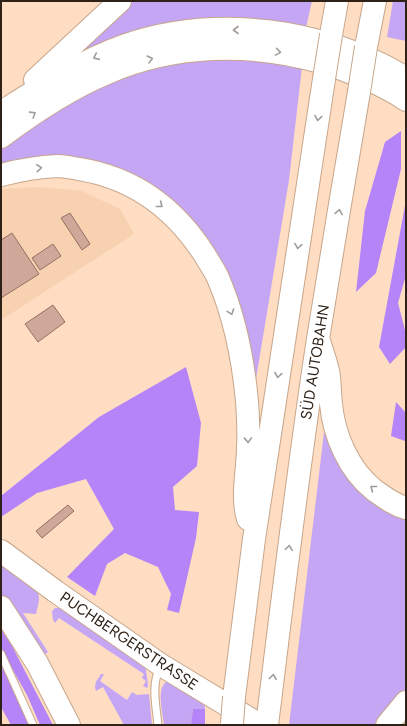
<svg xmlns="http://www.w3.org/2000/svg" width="407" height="726" font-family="Figtree,sans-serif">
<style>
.built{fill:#f8d1b1}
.green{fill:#c5a6f5}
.forest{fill:#b484f8}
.building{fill:#cfa899;stroke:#957062}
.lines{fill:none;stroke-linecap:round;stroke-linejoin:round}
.service-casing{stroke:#c6a68c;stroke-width:9}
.primary-casing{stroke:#c6a68c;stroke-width:24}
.motorway-casing{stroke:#c6a68c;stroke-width:24}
.service{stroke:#fff;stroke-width:7}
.primary{stroke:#fff;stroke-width:22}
.motorway{stroke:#fff;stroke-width:22}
.motorway-bridge-casing{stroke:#c6a68c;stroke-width:24;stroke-linecap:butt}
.motorway-bridge{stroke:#fff;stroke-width:22}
.oneway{stroke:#a19c97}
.labels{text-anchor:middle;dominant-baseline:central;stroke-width:4;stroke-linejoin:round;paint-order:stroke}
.street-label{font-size:15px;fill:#2e2218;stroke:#fff}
</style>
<rect width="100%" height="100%" fill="#feddc2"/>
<path class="built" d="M 39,187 L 82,191 L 120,209 L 134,234 L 1,320 L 1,189 Z"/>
<path class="green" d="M 132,1 L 312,1 L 305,32 L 111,39 L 80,52 Z
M 393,1 L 406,1 L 406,41 L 387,37 Z
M 219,58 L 270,61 L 302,67 L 289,180 L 253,397 L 241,327 L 153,191 L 1,167 L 1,148 L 30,127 L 82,96 L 135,73 L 172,63 Z
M 325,424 L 406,518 L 406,688 L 374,725 L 289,725 Z
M 1,565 L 37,591 C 41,599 38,605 36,614 L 23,613 L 48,652 L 38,659 L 1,602 Z
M 55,608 L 62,608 L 145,664 L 148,685 L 147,688 L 143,686 L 146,681 L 142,678 L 144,674 L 59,618 L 55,623 L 53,620 L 52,611 Z
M 101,674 L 104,674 L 100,681 L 127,700 L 132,692 L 137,695 L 149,694 L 152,725 L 124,725 L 103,687 L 96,691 C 93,684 98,679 101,674 Z
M 168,681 L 204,701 L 205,709 L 193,709 L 191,724 L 184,725 L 164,725 C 163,714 155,686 168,681 Z"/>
<path class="forest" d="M 401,131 L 401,169 L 376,273 L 356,292 L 365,211 L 385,142 Z
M 406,200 L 406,275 L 398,303 L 406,334 L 406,347 L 390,364 L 379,347 Z
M 186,367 L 201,423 L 197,466 L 173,487 L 175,510 L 199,512 L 196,538 L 179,613 L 167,610 L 171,594 L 158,567 L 125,553 L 107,564 L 95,596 L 67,577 L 114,529 L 86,479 L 37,493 L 1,517 L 1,496 L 99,417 Z
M 396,402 L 406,413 L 405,441 L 391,436 Z
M 1,629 L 12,646 L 53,725 L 40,725 L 27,695 L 1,649 Z
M 1,666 L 12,685 L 29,725 L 11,725 L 1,707 Z
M 193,709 L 205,709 L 205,725 L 184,725 L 191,724 Z"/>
<path class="building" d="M 70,213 L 90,244 L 82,250 L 61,218 Z
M 12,233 L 39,274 L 1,298 L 1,240 Z
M 53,244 L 61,256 L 40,270 L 32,258 Z
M 53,305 L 65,322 L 38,342 L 25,324 Z
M 68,505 L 74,511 L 42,538 L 36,531 Z"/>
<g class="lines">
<g class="service-casing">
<path id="service" d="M 1,654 L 33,725
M 158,725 C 156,705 151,685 160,667"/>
</g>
<g class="primary-casing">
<path id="primary" d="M 1,551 L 55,591 L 161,665 L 260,725"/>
</g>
<g class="motorway-casing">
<path id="motorway" d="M 331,35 L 337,1
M 366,47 L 375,1
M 35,80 L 120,1
M 3,111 C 41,87 79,62 123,46 C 214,14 323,28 406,78
M 1,137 C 34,112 69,89 107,73 C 174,44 251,42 320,62 C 347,70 383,84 406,100
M 1,175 C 20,170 38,167 58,166 C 65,166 72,168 79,169 C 135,178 176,209 206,257 C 210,264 215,271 218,278 C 235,317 243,359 247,401 C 248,416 249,432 248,447 C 248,471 241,495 248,519
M 320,344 C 323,355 328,366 329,377 C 330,386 330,395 331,404 C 334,436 349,470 374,490 C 384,497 394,505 406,508
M 1,607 L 37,663 L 69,725
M 234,697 L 254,539 L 324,79
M 267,725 C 283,596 298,468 318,339 C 331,257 345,174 359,92
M 387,725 L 406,702"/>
</g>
<use href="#service" class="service"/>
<use href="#primary" class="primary"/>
<use href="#motorway" class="motorway"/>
<g class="motorway-bridge-casing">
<path id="motorway-bridge" d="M 324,79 L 331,35
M 359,92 L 366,47
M 232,724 L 234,697"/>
</g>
<use href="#motorway-bridge" class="motorway-bridge"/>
</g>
<defs><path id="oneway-chevron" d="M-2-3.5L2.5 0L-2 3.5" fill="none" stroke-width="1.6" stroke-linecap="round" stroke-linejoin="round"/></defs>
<g class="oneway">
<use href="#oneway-chevron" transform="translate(236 30) rotate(180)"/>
<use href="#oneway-chevron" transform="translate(278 52) rotate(9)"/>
<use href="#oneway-chevron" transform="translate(96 57) rotate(156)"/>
<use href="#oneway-chevron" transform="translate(150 59) rotate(-14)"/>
<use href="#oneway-chevron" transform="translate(33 114) rotate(-32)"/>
<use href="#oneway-chevron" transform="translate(318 118) rotate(99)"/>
<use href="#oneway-chevron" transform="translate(39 168) rotate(-5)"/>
<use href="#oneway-chevron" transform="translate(160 205) rotate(38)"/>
<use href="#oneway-chevron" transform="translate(339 212) rotate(-81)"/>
<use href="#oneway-chevron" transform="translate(298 246) rotate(99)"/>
<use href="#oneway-chevron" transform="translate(231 312) rotate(70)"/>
<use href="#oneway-chevron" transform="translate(278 375) rotate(99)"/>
<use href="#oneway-chevron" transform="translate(248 440) rotate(88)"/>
<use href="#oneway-chevron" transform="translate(373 488) rotate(-142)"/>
<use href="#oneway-chevron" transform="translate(289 548) rotate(-82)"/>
<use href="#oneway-chevron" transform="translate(273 677) rotate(-83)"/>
</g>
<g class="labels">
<g class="street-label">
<text transform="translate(315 362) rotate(-81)">SÜD AUTOBAHN</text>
<text transform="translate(129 641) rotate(34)">PUCHBERGERSTRASSE</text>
</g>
</g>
<rect width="407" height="726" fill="none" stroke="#2e2218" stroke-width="4"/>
</svg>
